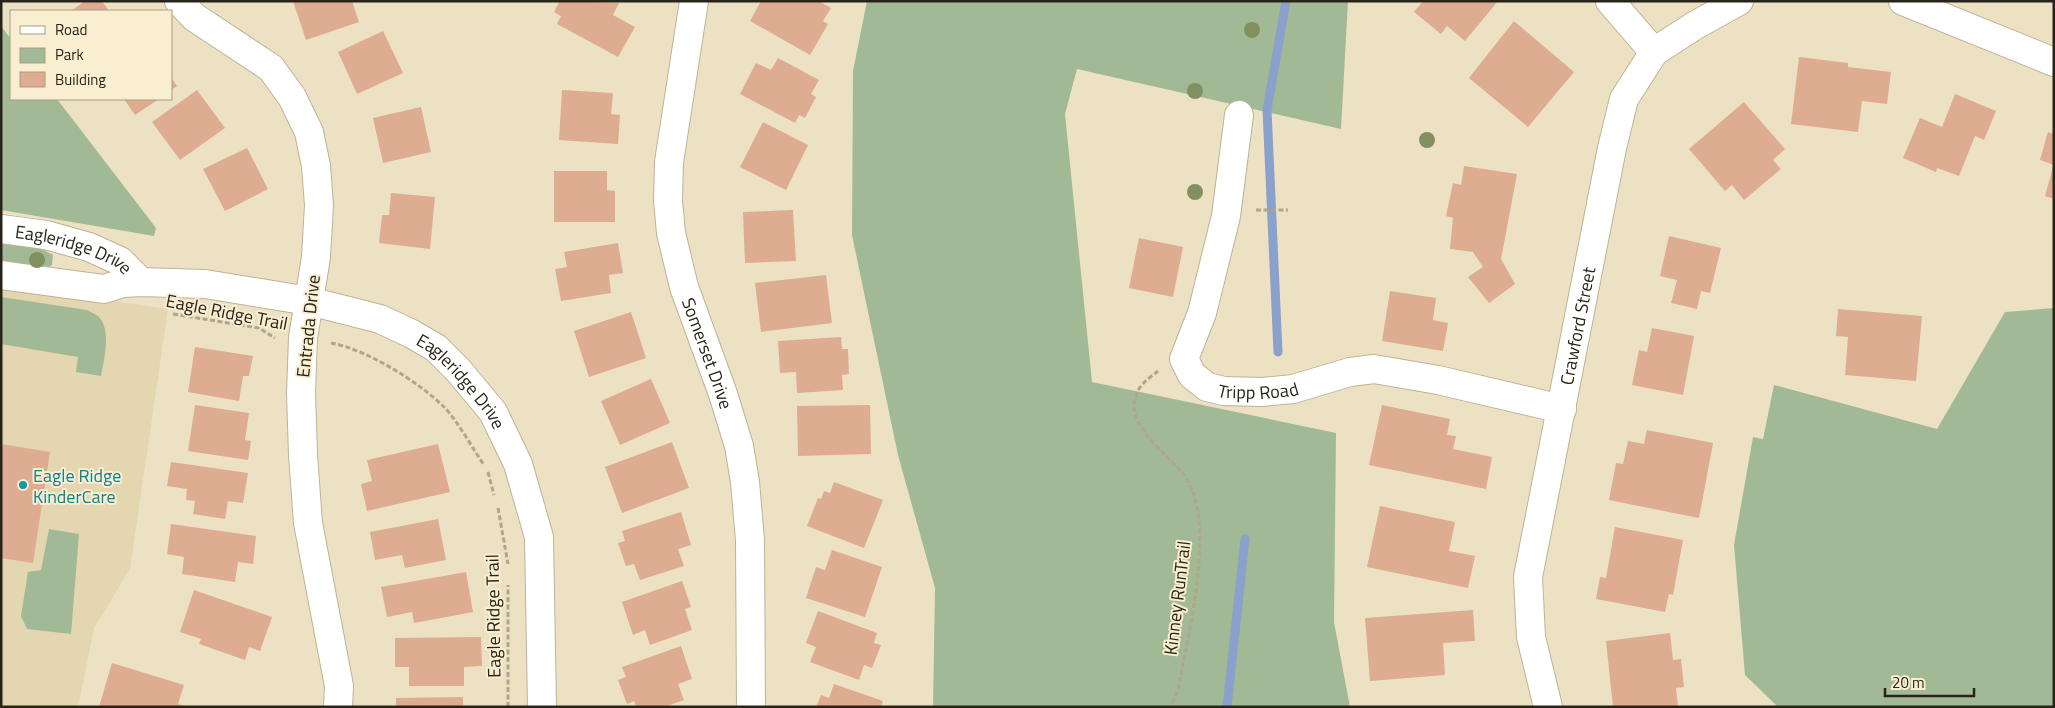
<svg xmlns="http://www.w3.org/2000/svg" width="2055" height="708" font-family="'Titillium Web',sans-serif">
<style>
.built{fill:#e4d6b1}
.green{fill:#a2b995}
.lines{fill:none;stroke-linecap:round;stroke-linejoin:round}
.stream{stroke:#8aa1cc;stroke-width:9}
.building{fill:#ddac91}
.minor-casing{stroke:#bdb395;stroke-width:30}
.path{stroke:#afa68e;stroke-width:3;stroke-dasharray:5 2.5;stroke-linecap:butt}
.minor{stroke:#fff;stroke-width:28}
.tree{fill:#82905f}
.culture-dot{fill:#0f9aa8;stroke:#faeed0;stroke-width:2}
.labels{text-anchor:middle;dominant-baseline:central;stroke-width:4;stroke-linejoin:round;paint-order:stroke}
.street-label{font-size:18px;fill:#282419;stroke:#faeed0}
.culture-label{font-size:18px;fill:#0d838f;stroke:#faeed0;text-anchor:start}
</style>
<rect width="100%" height="100%" fill="#ede1c3"/>
<path class="built" d="M 1,285 L 168,309 L 130,569 L 94,628 L 78,707 L 1,707 Z"/>
<path class="green" d="M 867,1 L 1348,1 L 1341,129 L 1077,69 L 1065,114 L 1092,382 L 1336,433 L 1334,622 L 1350,707 L 933,707 L 935,588 L 898,455 L 852,235 L 853,71 Z
M 1,26 L 11,39 L 11,99 L 57,99 L 156,228 L 154,236 L 1,210 Z
M 1,240 L 34,245 L 53,255 L 52,265 L 42,271 L 1,265 Z
M 1,297 L 87,310 C 91,312 95,314 98,316 C 112,329 104,360 101,376 L 76,372 L 78,357 L 1,344 Z
M 2054,308 L 2054,707 L 1778,707 L 1745,675 L 1734,545 L 1753,437 L 1763,439 L 1774,385 L 1937,429 L 2005,312 Z
M 49,529 L 79,534 L 71,634 L 27,629 L 21,616 L 28,572 L 41,570 Z"/>
<g class="lines">
<path class="stream" d="M 1278,352 L 1267,110 L 1286,1
M 1227,707 L 1245,539"/>
</g>
<path class="building" d="M 85,1 L 102,1 L 109,11 L 71,11 Z
M 293,1 L 352,1 L 359,22 L 306,40 Z
M 560,1 L 619,3 L 613,15 L 635,27 L 618,57 L 557,24 L 561,16 L 554,12 Z
M 761,1 L 818,1 L 831,8 L 823,21 L 828,24 L 810,55 L 750,21 Z
M 1423,1 L 1498,1 L 1465,41 L 1447,26 L 1441,34 L 1414,12 Z
M 1514,21 L 1574,72 L 1528,127 L 1469,78 Z
M 383,31 L 403,73 L 357,94 L 338,52 Z
M 1799,57 L 1848,63 L 1848,67 L 1891,72 L 1887,104 L 1862,101 L 1858,132 L 1791,124 Z
M 778,58 L 819,80 L 811,94 L 816,97 L 805,118 L 799,115 L 795,123 L 740,94 L 756,63 L 771,70 Z
M 171,77 L 177,86 L 171,90 Z
M 197,90 L 225,128 L 180,160 L 152,122 Z
M 562,90 L 613,93 L 611,114 L 620,115 L 618,144 L 559,140 Z
M 1955,94 L 1996,111 L 1984,140 L 1975,136 L 1959,176 L 1937,168 L 1936,172 L 1903,158 L 1920,118 L 1942,127 Z
M 124,99 L 159,99 L 135,115 Z
M 1744,102 L 1785,149 L 1773,160 L 1781,169 L 1744,200 L 1732,185 L 1725,191 L 1689,149 Z
M 421,107 L 431,152 L 383,163 L 373,118 Z
M 763,122 L 808,145 L 786,190 L 740,167 Z
M 2048,132 L 2054,134 L 2054,165 L 2040,160 Z
M 247,148 L 268,189 L 225,211 L 203,169 Z
M 1464,166 L 1517,174 L 1501,259 L 1515,284 L 1489,303 L 1468,277 L 1483,267 L 1473,252 L 1450,249 L 1453,218 L 1446,216 L 1453,183 L 1461,185 Z
M 2053,167 L 2054,167 L 2054,199 L 2045,196 Z
M 554,171 L 607,171 L 607,190 L 615,191 L 615,222 L 554,222 Z
M 391,193 L 435,197 L 430,249 L 379,243 L 382,215 L 389,215 Z
M 793,210 L 796,261 L 745,263 L 743,212 Z
M 1669,236 L 1721,248 L 1710,293 L 1701,291 L 1697,309 L 1671,303 L 1677,280 L 1660,276 Z
M 1139,238 L 1183,247 L 1173,297 L 1129,288 Z
M 618,243 L 623,273 L 609,275 L 611,293 L 561,301 L 555,269 L 567,267 L 564,252 Z
M 826,275 L 832,323 L 761,332 L 755,283 Z
M 1390,291 L 1436,298 L 1433,320 L 1448,323 L 1443,351 L 1382,341 Z
M 1838,309 L 1922,316 L 1916,381 L 1845,375 L 1848,337 L 1836,336 Z
M 631,312 L 646,358 L 589,377 L 574,331 Z
M 1652,328 L 1694,336 L 1683,395 L 1632,385 L 1639,350 L 1647,352 Z
M 841,337 L 842,349 L 848,349 L 849,374 L 842,375 L 843,390 L 797,393 L 796,372 L 780,373 L 778,341 Z
M 195,347 L 253,356 L 249,376 L 243,376 L 239,401 L 188,392 Z
M 651,379 L 670,423 L 620,445 L 601,401 Z
M 195,405 L 249,413 L 245,440 L 251,441 L 248,460 L 188,451 Z
M 870,405 L 871,454 L 798,456 L 797,406 Z
M 1382,405 L 1450,419 L 1447,435 L 1456,436 L 1453,449 L 1492,457 L 1486,489 L 1369,465 Z
M 1647,430 L 1713,443 L 1699,518 L 1609,500 L 1616,463 L 1623,464 L 1628,441 L 1644,444 Z
M 672,442 L 689,488 L 622,513 L 605,467 Z
M 1,444 L 50,452 L 33,563 L 1,558 Z
M 438,444 L 450,492 L 367,511 L 361,484 L 372,481 L 367,460 Z
M 171,462 L 248,473 L 243,503 L 228,501 L 225,519 L 193,514 L 195,501 L 186,500 L 187,489 L 167,486 Z
M 834,482 L 883,500 L 864,548 L 807,526 L 818,498 L 821,499 L 824,491 L 830,493 Z
M 1380,506 L 1455,522 L 1449,551 L 1475,556 L 1468,588 L 1367,567 Z
M 681,512 L 691,545 L 678,549 L 684,566 L 640,580 L 634,564 L 626,566 L 618,543 L 625,541 L 622,531 Z
M 438,519 L 446,560 L 405,568 L 402,555 L 375,560 L 370,532 Z
M 171,524 L 256,536 L 253,564 L 238,562 L 235,582 L 182,574 L 184,557 L 167,554 Z
M 1615,527 L 1683,540 L 1673,595 L 1669,594 L 1665,612 L 1596,599 L 1600,577 L 1606,578 Z
M 832,550 L 882,567 L 865,617 L 806,598 L 816,567 L 825,570 Z
M 466,572 L 473,612 L 414,623 L 412,612 L 387,617 L 381,587 Z
M 682,581 L 691,607 L 685,609 L 692,630 L 650,645 L 645,630 L 633,635 L 622,602 Z
M 194,590 L 272,617 L 260,651 L 249,647 L 245,660 L 199,644 L 201,639 L 180,632 Z
M 1473,610 L 1475,641 L 1443,643 L 1445,675 L 1370,681 L 1365,618 Z
M 818,611 L 877,633 L 874,643 L 881,645 L 872,668 L 864,665 L 859,680 L 810,662 L 816,647 L 806,643 Z
M 1670,633 L 1673,660 L 1681,659 L 1684,687 L 1676,688 L 1678,706 L 1613,707 L 1606,641 Z
M 481,637 L 482,666 L 464,667 L 464,686 L 409,686 L 409,667 L 395,667 L 395,638 Z
M 681,646 L 692,679 L 678,684 L 684,700 L 664,707 L 636,707 L 634,701 L 627,704 L 618,680 L 626,677 L 622,667 Z
M 112,663 L 184,685 L 178,704 L 187,707 L 99,707 Z
M 834,684 L 883,701 L 881,707 L 816,707 L 821,695 L 829,698 Z
M 463,697 L 463,707 L 396,707 L 396,698 Z"/>
<g class="lines">
<g class="minor-casing">
<g id="minor">
<path d="M 179,1 L 194,17 L 271,68 L 292,97 L 309,132 L 316,166 L 319,205 L 316,257 L 303,338 L 301,393 L 303,455 L 308,523 L 339,686 L 338,707"/>
<path id="s1" d="M 694,1 L 669,162 L 668,201 L 671,233 L 684,287 L 723,394 L 739,446 L 745,482 L 750,540 L 751,707"/>
<path d="M 1610,1 L 1654,52"/>
<path d="M 1903,1 L 2054,62"/>
<path id="s2" d="M 1239,115 L 1226,216 L 1202,313 L 1184,359 L 1192,375 L 1207,387 L 1224,391 L 1262,392 L 1293,389 L 1350,372 L 1374,369 L 1438,380 L 1562,409"/>
<path id="s3" d="M 1,229 L 46,235 L 89,247 L 120,261 L 141,282"/>
<path id="s4" d="M 1,275 L 104,289 L 123,283 L 141,282 L 205,284 L 309,301 L 380,319 L 412,334 L 436,348 L 458,370 L 493,412 L 518,464 L 539,537 L 542,707"/>
<path id="s5" d="M 1548,707 L 1531,637 L 1528,577 L 1612,148 L 1624,99 L 1654,52 L 1694,26 L 1739,1"/>
</g>
</g>
<path class="path" d="M 1256,210 L 1288,210
M 173,314 L 259,328 L 275,338
M 331,343 C 366,349 419,382 444,407 C 457,420 473,449 484,465
M 1158,371 C 1153,375 1146,380 1141,386 C 1113,425 1178,456 1191,487 C 1213,536 1188,637 1178,690 L 1171,707
M 488,472 L 494,495
M 498,508 L 508,564
M 508,707 L 508,585"/>
<use href="#minor" class="minor"/>
</g>
<g class="tree">
<circle cx="1252" cy="30" r="8"/>
<circle cx="1195" cy="91" r="8"/>
<circle cx="1427" cy="140" r="8"/>
<circle cx="1195" cy="192" r="8"/>
<circle cx="37" cy="260" r="8"/>
</g>
<circle class="culture-dot" cx="23" cy="485" r="5"/>
<g class="labels">
<g class="street-label">
<text stroke="none"><textPath href="#s3" startOffset="76">Eagleridge Drive</textPath></text>
<text transform="translate(227 312) rotate(11)">Eagle Ridge Trail</text>
<text transform="translate(308 326) rotate(-84)">Entrada Drive</text>
<text stroke="none"><textPath href="#s5" startOffset="388">Crawford Street</textPath></text>
<text stroke="none"><textPath href="#s1" startOffset="360">Somerset Drive</textPath></text>
<text stroke="none"><textPath href="#s4" startOffset="489">Eagleridge Drive</textPath></text>
<text stroke="none"><textPath href="#s2" startOffset="340">Tripp Road</textPath></text>
<text transform="translate(1177 598) rotate(-83)">Kinney RunTrail</text>
<text transform="translate(493 616) rotate(-91)">Eagle Ridge Trail</text>
</g>
<g class="culture-label">
<text x="33" y="475">Eagle Ridge<tspan x="33" dy="21">KinderCare</tspan></text>
</g>
</g>
<rect width="2055" height="708" fill="none" stroke="#282419" stroke-width="5"/>
<rect x="10" y="10" width="162" height="90" fill="#faeed0" stroke="#a69d87"/>
<rect x="20" y="26" width="25" height="8" fill="#ffffff" stroke="#a69d87"/>
<text x="55" y="35" font-size="15" fill="#282419">Road</text>
<rect x="20" y="48" width="25" height="15" fill="#a2b995" stroke="#a69d87"/>
<text x="55" y="60" font-size="15" fill="#282419">Park</text>
<rect x="20" y="72" width="25" height="15" fill="#ddac91" stroke="#a69d87"/>
<text x="55" y="85" font-size="15" fill="#282419">Building</text>
<path d="M1885 688v8h89v-8" fill="none" stroke="#282419" stroke-width="2.5"/>
<text x="1892" y="688" font-size="15" fill="#282419" stroke="#faeed0" stroke-width="4" paint-order="stroke">20 m</text>
</svg>
